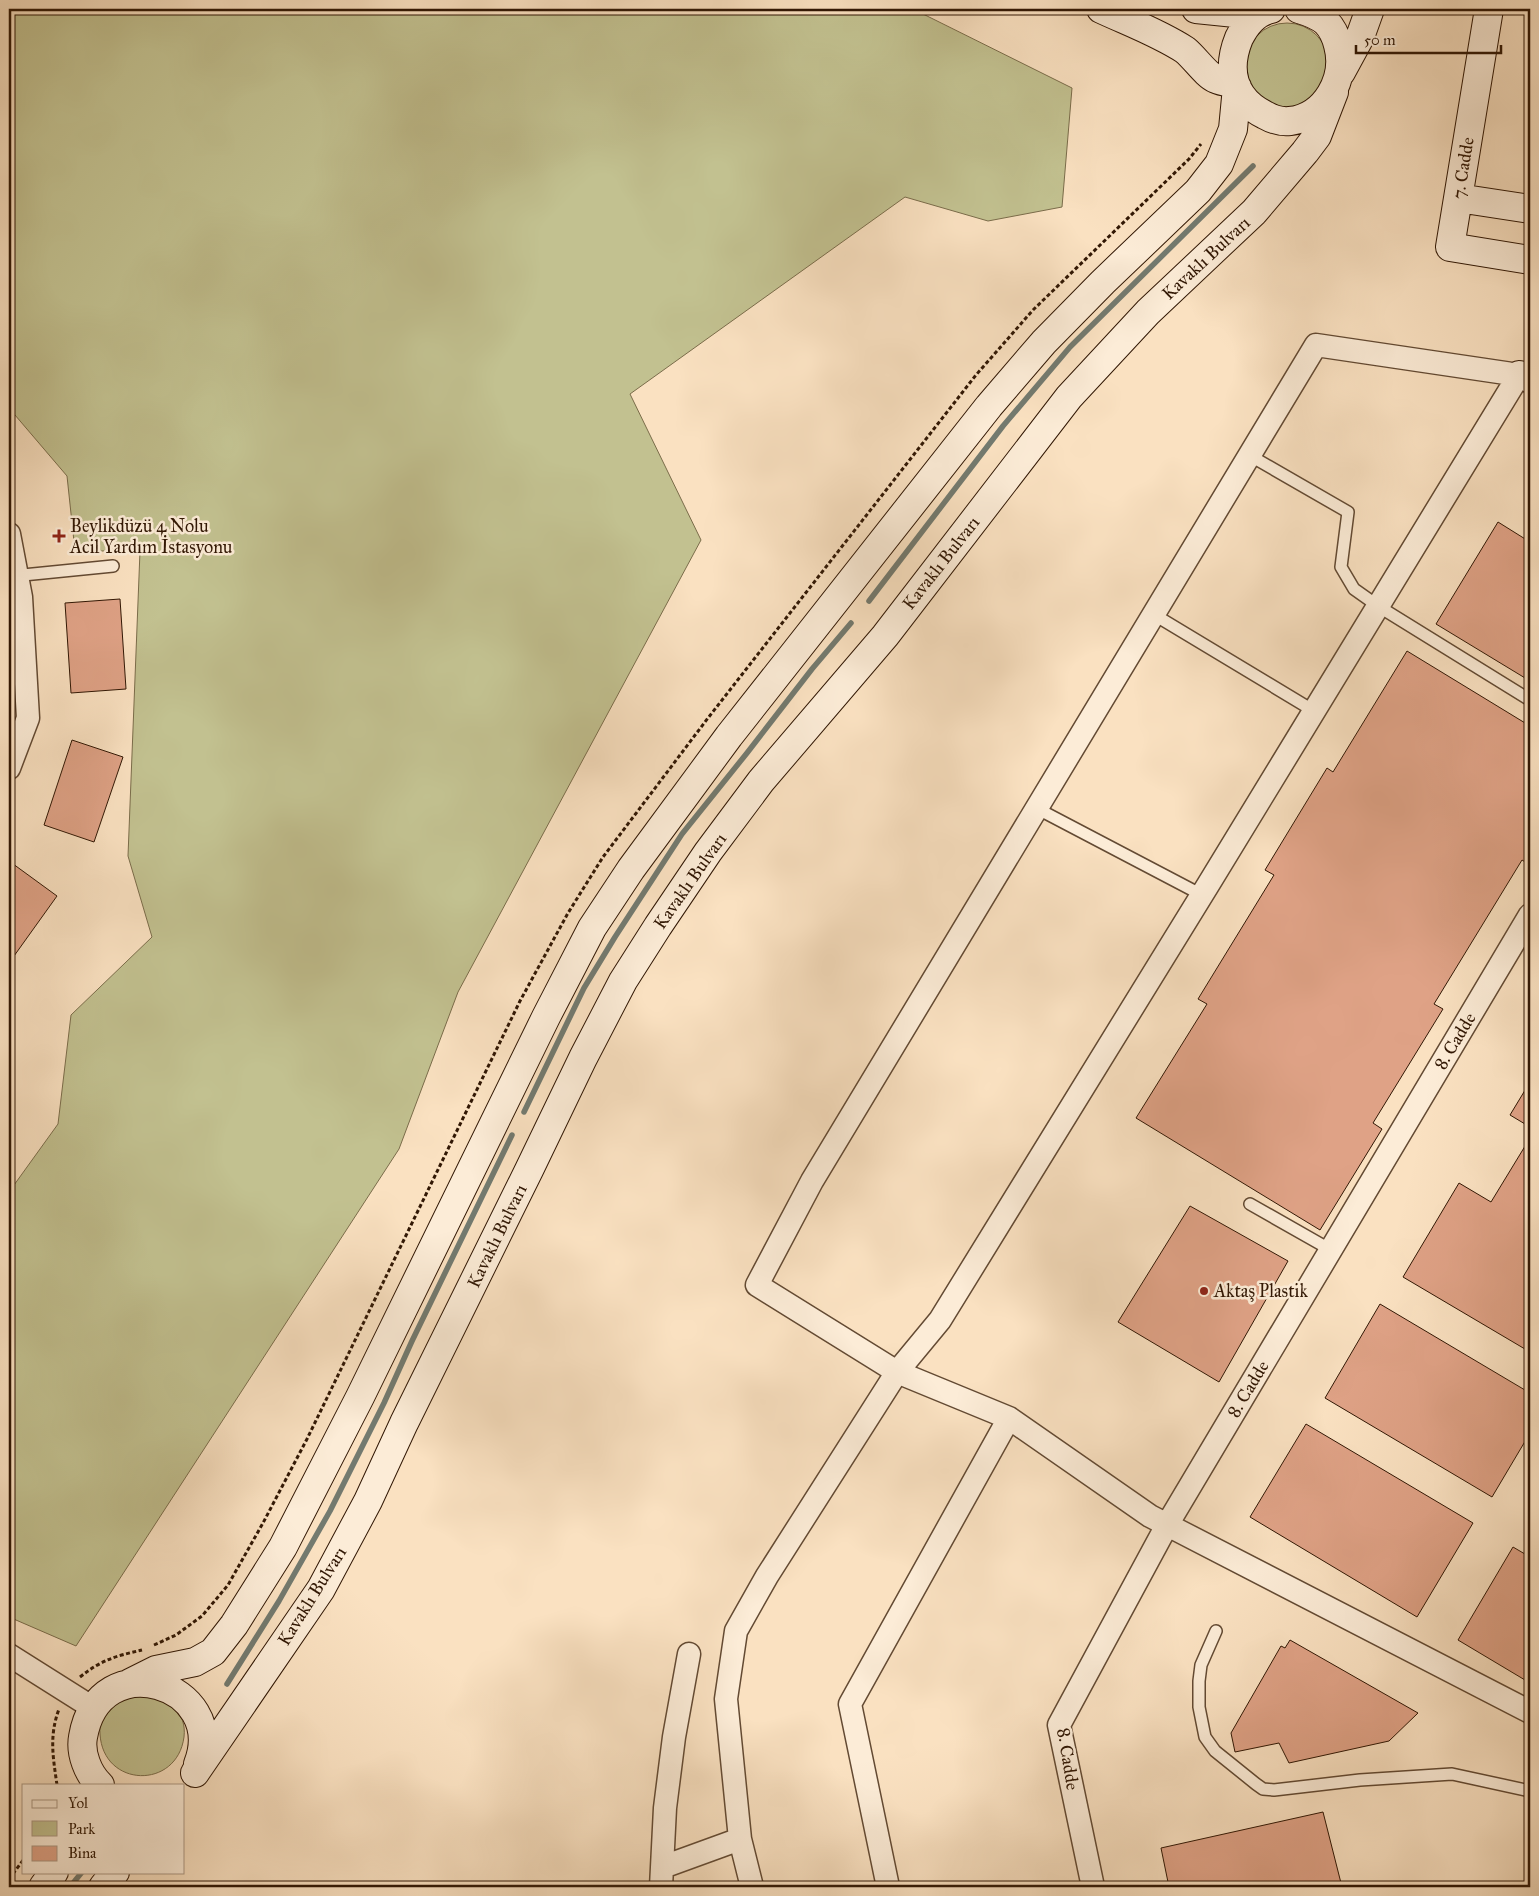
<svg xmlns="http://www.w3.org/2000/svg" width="1539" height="1896" font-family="'IM FELL Great Primer',serif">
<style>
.green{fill:#c2c190;stroke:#7a6c4a}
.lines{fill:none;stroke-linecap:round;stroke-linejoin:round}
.stream{stroke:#737a6f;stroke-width:5.5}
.building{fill:#dfa286;stroke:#311704}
.lane-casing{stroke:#634a33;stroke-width:14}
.street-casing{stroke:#634a33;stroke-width:25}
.secondary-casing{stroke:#311704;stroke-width:30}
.path{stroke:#311704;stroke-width:3;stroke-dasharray:4 2.5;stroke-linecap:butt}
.lane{stroke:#fcecd7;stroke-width:11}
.street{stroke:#fcecd7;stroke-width:22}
.secondary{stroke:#fcecd7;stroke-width:28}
.poi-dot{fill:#8f2418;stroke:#fcecd7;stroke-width:2}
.labels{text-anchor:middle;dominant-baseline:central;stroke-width:5;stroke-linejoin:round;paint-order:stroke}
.street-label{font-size:18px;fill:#311704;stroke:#fcecd7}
.poi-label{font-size:18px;fill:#311704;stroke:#fcecd7;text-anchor:start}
</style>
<rect width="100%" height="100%" fill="#fae1c1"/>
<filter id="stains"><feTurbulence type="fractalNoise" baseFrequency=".004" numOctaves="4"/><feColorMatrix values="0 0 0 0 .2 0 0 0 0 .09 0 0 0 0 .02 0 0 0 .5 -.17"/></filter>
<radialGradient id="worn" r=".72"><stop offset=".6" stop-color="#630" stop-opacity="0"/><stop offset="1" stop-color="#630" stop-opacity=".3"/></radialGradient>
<path class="green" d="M 9,9 L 913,9 L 1072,88 L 1062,207 L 988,221 L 905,197 L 630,394 L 701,540 L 458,992 L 399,1149 L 76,1646 L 9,1617 L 9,1192 L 58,1124 L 71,1015 L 152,937 L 128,856 L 140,551 L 75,551 L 67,476 L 9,408 Z
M1245 65a42 42 0 1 1 84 0a42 42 0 1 1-84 0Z
M 149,1692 C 168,1703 187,1711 184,1737 C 177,1790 103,1788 100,1734 C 99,1725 103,1713 110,1706 C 116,1700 140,1695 149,1692 Z"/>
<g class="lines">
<path class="stream" d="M 869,601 L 1003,426 L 1070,347 L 1253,166
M 524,1112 L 584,988 L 615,937 L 682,834 L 747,753 L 812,669 L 851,623
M 227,1684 L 279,1601 L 330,1511 L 384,1403 L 412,1341 L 512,1135
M 70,1887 L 82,1872"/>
</g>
<path class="building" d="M 1498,522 L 1530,542 L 1530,681 L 1436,624 Z
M 120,599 L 126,689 L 71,693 L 65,603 Z
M 1407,651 L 1530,726 L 1530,865 L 1522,860 L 1434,1004 L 1443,1009 L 1373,1123 L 1382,1129 L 1320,1230 L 1136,1118 L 1207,1004 L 1198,999 L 1274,875 L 1265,870 L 1327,768 L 1333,772 Z
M 72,740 L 123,757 L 94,842 L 44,825 Z
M 9,861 L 57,896 L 9,963 Z
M 1530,1082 L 1530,1127 L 1510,1115 Z
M 1530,1138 L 1530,1352 L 1403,1277 L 1459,1183 L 1491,1202 Z
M 1190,1206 L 1288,1261 L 1219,1382 L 1118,1322 Z
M 1380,1304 L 1530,1393 L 1530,1433 L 1492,1497 L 1325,1398 Z
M 1306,1424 L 1473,1523 L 1417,1617 L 1250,1517 Z
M 1513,1547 L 1530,1557 L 1530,1683 L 1458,1640 Z
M 1290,1640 L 1418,1713 L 1389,1741 L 1289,1763 L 1279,1743 L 1235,1752 L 1231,1733 L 1281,1646 L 1285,1648 Z
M 1323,1812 L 1342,1887 L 1169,1887 L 1161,1848 Z"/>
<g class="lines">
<g class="lane-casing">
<path id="lane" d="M 1249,455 L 1348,512 L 1341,567 L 1354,589 L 1378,606 L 1530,700
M 13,576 L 113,566
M 1153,614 L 1314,711
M 1036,808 L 1202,895
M 1250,1204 L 1331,1250
M 1216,1631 L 1201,1665 L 1199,1681 L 1199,1707 L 1205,1737 L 1215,1751 L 1256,1784 L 1263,1789 L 1274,1790 L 1360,1780 L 1452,1774 L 1530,1791"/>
</g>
<g class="street-casing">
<path id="street" d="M 1519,375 L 1208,885 L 940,1320 L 897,1372 L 1009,1418 L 1150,1516 L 1530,1712
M 9,534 L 21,597 L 28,718 L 9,768
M 9,1655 L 93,1708
M 663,1867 L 740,1839
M 661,1887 L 665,1808 L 674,1737 L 689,1654
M 752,1887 L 740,1839 L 726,1699 L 736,1631 L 767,1576 L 897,1372 L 757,1285 L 812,1181 L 1316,345 L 1519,375 L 1530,382
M 888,1887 L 850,1704 L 1009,1418
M 1093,1887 L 1059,1725 L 1167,1525 L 1530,915"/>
</g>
<g class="secondary-casing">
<path id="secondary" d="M 1101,9 C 1129,22 1159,33 1185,50 C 1195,58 1206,75 1216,79 C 1222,82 1229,82 1235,83
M 1196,9 L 1255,15
M 1271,9 C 1255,12 1246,24 1239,38 C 1226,70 1233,99 1265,115 C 1272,119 1282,122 1290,121 C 1326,117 1347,78 1338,45 C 1336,37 1332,28 1326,22 C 1318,15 1309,12 1299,9
M 1489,9 L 1450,247 L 1530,260
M 1341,72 L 1360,37 L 1370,9
M 1458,198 L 1530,209
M 1519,375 L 1530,377
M 130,1683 L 156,1670 L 195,1662 L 213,1652 L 234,1625 L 283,1547 L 360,1397 L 546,1017 L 592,928 L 631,869 L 729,736 L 989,406 L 1044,342 L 1103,282 L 1198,191 L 1219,164 L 1233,129 L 1237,87
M 195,1773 L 321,1589 L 368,1501 L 404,1423 L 529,1170 L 583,1058 L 623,981 L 658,926 L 708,852 L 761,781 L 885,636 L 1069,397 L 1148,312 L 1254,212 L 1305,152 L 1317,136 L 1334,92
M 100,1785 C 88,1774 80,1753 83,1737 C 99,1643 229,1684 198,1764
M 43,1887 L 54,1872
M 103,1887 L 115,1872"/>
</g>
<path class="path" d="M 154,1645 L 176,1635 L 202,1616 L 228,1585 L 263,1523 L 307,1439 L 520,1001 L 568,913 L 603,857 L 708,718 L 976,375 L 1033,310 L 1189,159 L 1201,144
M 80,1677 C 101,1660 116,1656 142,1650
M 57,1785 C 53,1757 49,1736 59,1709
M 9,1879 L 24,1859"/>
<use href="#lane" class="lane"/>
<use href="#street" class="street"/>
<use href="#secondary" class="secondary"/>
</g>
<g class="poi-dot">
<path d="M56.5 528.5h5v5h5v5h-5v5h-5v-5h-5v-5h5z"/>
<circle cx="1204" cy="1291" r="5"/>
</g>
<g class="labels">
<g class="street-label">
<text transform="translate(1463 168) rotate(-81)">7. Cadde</text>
<text transform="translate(1206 258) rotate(-43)">Kavaklı Bulvarı</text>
<text transform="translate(941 563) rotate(-52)">Kavaklı Bulvarı</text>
<text transform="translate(690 881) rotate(-55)">Kavaklı Bulvarı</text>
<text transform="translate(1455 1041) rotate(-59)">8. Cadde</text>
<text transform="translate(497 1236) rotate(-64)">Kavaklı Bulvarı</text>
<text transform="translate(1248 1389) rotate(-59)">8. Cadde</text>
<text transform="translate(312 1596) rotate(-58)">Kavaklı Bulvarı</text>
<text transform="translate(1068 1759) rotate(81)">8. Cadde</text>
</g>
<g class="poi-label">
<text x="70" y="526">Beylikdüzü 4 Nolu<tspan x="70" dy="21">Acil Yardım İstasyonu</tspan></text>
<text x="1214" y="1291">Aktaş Plastik</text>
</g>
</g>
<rect width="1539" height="1896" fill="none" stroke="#fae1c1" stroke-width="30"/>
<rect x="10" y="10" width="1519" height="1876" fill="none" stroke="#311704" stroke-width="2.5"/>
<rect x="15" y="15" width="1509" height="1866" fill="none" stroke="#311704"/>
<rect x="22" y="1784" width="162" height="90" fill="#fcecd7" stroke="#ab9783"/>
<rect x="32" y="1800" width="25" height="8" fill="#fcecd7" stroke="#ab9783"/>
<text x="68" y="1808" font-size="15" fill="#311704">Yol</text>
<rect x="32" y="1821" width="25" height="15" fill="#c2c190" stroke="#ab9783"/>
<text x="68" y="1834" font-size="15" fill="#311704">Park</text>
<rect x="32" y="1846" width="25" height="15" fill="#dfa286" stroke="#ab9783"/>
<text x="68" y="1858" font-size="15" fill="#311704">Bina</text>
<path d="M1356 45v8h145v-8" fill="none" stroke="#311704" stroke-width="2.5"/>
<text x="1364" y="45" font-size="15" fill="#311704" stroke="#fcecd7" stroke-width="4" paint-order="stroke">50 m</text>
<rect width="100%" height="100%" filter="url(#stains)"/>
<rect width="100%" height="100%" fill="url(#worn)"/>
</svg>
